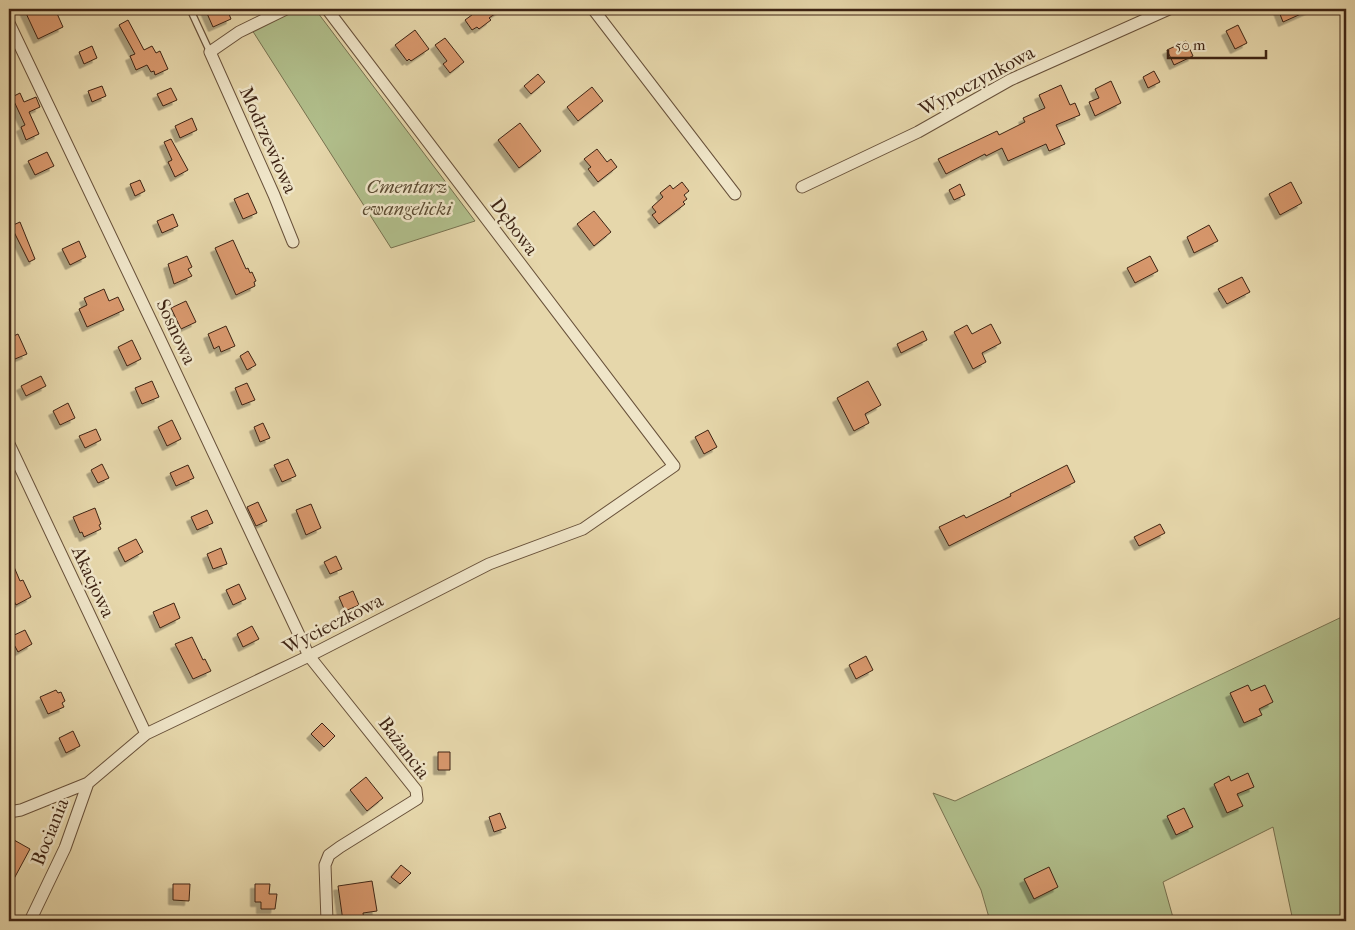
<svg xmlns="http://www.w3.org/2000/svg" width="1355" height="930" font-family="'IM FELL French Canon',serif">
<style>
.green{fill:#b1bf8c;stroke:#787250}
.building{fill:#d8986d;stroke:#3e2414;filter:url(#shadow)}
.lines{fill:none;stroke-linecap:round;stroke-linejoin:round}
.lane-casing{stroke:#68513a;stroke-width:8}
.street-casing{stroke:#68513a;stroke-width:13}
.lane{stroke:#efe5c8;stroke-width:5.5}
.street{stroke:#efe5c8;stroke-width:11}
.labels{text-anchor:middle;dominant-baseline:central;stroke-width:5;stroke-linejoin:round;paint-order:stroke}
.street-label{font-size:19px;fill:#3e2414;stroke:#efe5c8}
.park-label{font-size:19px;font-style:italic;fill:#5b4b32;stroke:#efe5c8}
</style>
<defs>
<filter id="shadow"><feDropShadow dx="-4.5" dy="4.5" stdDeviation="0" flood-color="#0004"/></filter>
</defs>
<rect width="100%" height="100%" fill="#e6d7ab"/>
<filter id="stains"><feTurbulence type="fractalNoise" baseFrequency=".004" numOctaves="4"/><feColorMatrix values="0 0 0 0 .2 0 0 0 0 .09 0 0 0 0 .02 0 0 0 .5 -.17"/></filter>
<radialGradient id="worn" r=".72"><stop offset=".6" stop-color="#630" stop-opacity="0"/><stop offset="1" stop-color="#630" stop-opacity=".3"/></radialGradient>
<path class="green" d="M 282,9 L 315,9 L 475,221 L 391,248 L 252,30 Z
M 1346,615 L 1346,921 L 1293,921 L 1273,827 L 1163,882 L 1174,921 L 990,921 L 981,890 L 933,793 L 955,801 Z"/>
<path class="building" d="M 24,9 L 55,9 L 63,27 L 38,39 Z
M 205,9 L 227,9 L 231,19 L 213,27 Z
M 480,9 L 502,9 L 489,18 L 491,20 L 479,29 L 477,27 L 472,30 L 465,20 Z
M 1278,9 L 1312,9 L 1283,22 Z
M 128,20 L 144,50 L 152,46 L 156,53 L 160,51 L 168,69 L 155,75 L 154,71 L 151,72 L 147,65 L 136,70 L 130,56 L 135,54 L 119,25 Z
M 1238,25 L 1247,43 L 1235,49 L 1226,31 Z
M 415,30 L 429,49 L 411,61 L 409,59 L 407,61 L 395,45 Z
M 445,38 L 464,62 L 450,73 L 443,64 L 447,61 L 435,45 Z
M 1186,41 L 1193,56 L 1174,65 L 1167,50 Z
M 92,46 L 97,58 L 84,64 L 79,52 Z
M 1154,71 L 1160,82 L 1148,88 L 1143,77 Z
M 538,74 L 545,82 L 531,94 L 524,86 Z
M 1111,81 L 1121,103 L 1095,116 L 1089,102 L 1099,98 L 1095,89 Z
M 1061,85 L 1070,105 L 1075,103 L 1080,115 L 1056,125 L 1065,144 L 1049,151 L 1046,144 L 1008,161 L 1002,148 L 986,156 L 985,154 L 946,174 L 938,159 L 997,131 L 999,135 L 1025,122 L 1023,118 L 1045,108 L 1039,95 Z
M 102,86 L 106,96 L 92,102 L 88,91 Z
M 592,87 L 603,101 L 578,121 L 567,107 Z
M 171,88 L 177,100 L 163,106 L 157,94 Z
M 20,93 L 24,102 L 36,97 L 40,107 L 29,112 L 39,134 L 26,140 L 21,127 L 25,125 L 12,97 Z
M 192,118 L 197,130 L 180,138 L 175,126 Z
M 520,123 L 541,151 L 519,168 L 498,140 Z
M 171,139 L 188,170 L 175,177 L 168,162 L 172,160 L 164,142 Z
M 597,149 L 607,162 L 611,159 L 617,167 L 598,182 L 588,169 L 591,167 L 584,159 Z
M 47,152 L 54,166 L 35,175 L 28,161 Z
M 140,180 L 145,191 L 135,196 L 130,184 Z
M 682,182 L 689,191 L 684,195 L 687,199 L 683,202 L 685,204 L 659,224 L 652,215 L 656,212 L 652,207 L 663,197 L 660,193 L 670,185 L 673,189 Z
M 1291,182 L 1302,203 L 1280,215 L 1269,194 Z
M 960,184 L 965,195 L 954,200 L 949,190 Z
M 248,193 L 257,213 L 243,219 L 234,199 Z
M 594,211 L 611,232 L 594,246 L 577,224 Z
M 173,214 L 178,226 L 162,233 L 157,221 Z
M 20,222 L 35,259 L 29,262 L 11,226 Z
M 1209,225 L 1218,241 L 1194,253 L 1187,237 Z
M 233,240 L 246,269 L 248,268 L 250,273 L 252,272 L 256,281 L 254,282 L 255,286 L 236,295 L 215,248 Z
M 79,241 L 86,257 L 70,265 L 62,249 Z
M 187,256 L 192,267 L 188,269 L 192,276 L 174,284 L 168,264 Z
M 1150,256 L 1158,271 L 1135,283 L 1127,268 Z
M 1242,277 L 1250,292 L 1227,304 L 1218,289 Z
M 104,289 L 109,301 L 118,297 L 124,310 L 87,327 L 79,309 L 87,305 L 84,298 Z
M 186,301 L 196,322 L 181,329 L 171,308 Z
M 991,324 L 1001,343 L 982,353 L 986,362 L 973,369 L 954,332 L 967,325 L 972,334 Z
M 226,326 L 235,346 L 221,352 L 219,346 L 214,349 L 208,334 Z
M 923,331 L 927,340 L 901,353 L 897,344 Z
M 18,334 L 27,354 L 15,359 L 9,346 L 9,338 Z
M 132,340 L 141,359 L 127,366 L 118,347 Z
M 248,351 L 256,365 L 247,370 L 240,356 Z
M 41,376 L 46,386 L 26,396 L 21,386 Z
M 152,381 L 159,397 L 142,404 L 135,388 Z
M 868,381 L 881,405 L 865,414 L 869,423 L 854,431 L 837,398 Z
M 247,383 L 255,400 L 242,405 L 235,388 Z
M 68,403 L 75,418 L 60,425 L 53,411 Z
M 172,420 L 181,439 L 167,446 L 158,427 Z
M 263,423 L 270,438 L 260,442 L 254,427 Z
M 96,429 L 101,440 L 85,448 L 79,436 Z
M 708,430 L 717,447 L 704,454 L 695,437 Z
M 288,459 L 296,476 L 282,482 L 274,465 Z
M 102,464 L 109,478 L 98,483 L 91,470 Z
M 188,465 L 194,478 L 176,486 L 170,473 Z
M 1067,465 L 1075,482 L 949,546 L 939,527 L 964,515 L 966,518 L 1011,496 L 1010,494 Z
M 258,502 L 267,521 L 256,526 L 247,507 Z
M 311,504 L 321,528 L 306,535 L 296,510 Z
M 95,508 L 101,524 L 99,525 L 101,529 L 84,537 L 82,532 L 80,533 L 73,517 Z
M 207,510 L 213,523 L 197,530 L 191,517 Z
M 1160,524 L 1165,533 L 1139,546 L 1134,537 Z
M 136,539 L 143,552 L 125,562 L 118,548 Z
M 221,548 L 227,564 L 213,569 L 207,554 Z
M 9,555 L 20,581 L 23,580 L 31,597 L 16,605 L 9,591 Z
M 336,556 L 342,569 L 330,574 L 324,562 Z
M 239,584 L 246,599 L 233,605 L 226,590 Z
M 353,591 L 359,605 L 345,611 L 339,597 Z
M 174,603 L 180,618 L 160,628 L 153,612 Z
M 252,626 L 259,639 L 243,647 L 237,634 Z
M 25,630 L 32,644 L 18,652 L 10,637 Z
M 192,637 L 203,660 L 205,659 L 211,671 L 193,679 L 175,644 Z
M 866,656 L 873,670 L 856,679 L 849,665 Z
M 1248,685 L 1251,691 L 1265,685 L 1273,702 L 1259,709 L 1262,715 L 1244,723 L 1230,693 Z
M 56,690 L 58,693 L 61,692 L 65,701 L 62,703 L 64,707 L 48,714 L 40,697 Z
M 322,723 L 335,736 L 324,747 L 311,734 Z
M 73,731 L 80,746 L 66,753 L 59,738 Z
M 438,752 L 450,752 L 450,770 L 438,770 Z
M 1248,773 L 1254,787 L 1237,794 L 1243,806 L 1227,813 L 1214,784 L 1229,776 L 1231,781 Z
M 366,777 L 383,798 L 367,811 L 350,790 Z
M 1184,808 L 1193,827 L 1176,835 L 1167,816 Z
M 500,813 L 506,828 L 494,832 L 489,817 Z
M 14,840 L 30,849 L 9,888 L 9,850 Z
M 401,865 L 411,873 L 400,884 L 391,877 Z
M 1049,867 L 1058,887 L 1034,899 L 1024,879 Z
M 372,881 L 377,911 L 363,913 L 364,921 L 343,921 L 338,886 Z
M 173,884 L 190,884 L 189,901 L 173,900 Z
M 255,884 L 270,884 L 269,894 L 277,894 L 275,909 L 261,909 L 261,902 L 255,902 Z"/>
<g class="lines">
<g class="lane-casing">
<path id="lane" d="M 190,9 L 210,52"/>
</g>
<g class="street-casing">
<path id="street" d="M 286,9 L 239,32 L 210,52 L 274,195 L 293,242
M 593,9 L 735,194
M 9,23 L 157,333 L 309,656 L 416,790 L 417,799 L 340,847 L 329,855 L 325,865 L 327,921
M 802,187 L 918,132 L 1010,80 L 1169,9
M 9,444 L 146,734
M 9,812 L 21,810 L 88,783 L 146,734 L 309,656 L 489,564 L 583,529 L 674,466 L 327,9
M 30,921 L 65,848 L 88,783"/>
</g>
<use href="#lane" class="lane"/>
<use href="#street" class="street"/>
</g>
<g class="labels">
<g class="street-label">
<text transform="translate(977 81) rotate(-28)">Wypoczynkowa</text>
<text transform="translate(268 140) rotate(66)">Modrzewiowa</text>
<text transform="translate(514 227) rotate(53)">Dębowa</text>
<text transform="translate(176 332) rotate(65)">Sosnowa</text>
<text transform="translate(93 582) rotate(65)">Akacjowa</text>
<text transform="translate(333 624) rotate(-27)">Wycieczkowa</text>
<text transform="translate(404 748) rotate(53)">Bażancia</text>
<text transform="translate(50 832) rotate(-68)">Bociania</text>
</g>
<g class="park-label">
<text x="407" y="187">Cmentarz<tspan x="407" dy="22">ewangelicki</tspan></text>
</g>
</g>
<rect width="1355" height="930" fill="none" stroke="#e6d7ab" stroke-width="30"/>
<rect x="10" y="10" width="1335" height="910" fill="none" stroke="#3e2414" stroke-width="2.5"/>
<rect x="15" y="15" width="1325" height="900" fill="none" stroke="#3e2414"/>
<path d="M1168 50v8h98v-8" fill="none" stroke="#3e2414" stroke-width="2.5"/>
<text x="1175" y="50" font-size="15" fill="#3e2414" stroke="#efe5c8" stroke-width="4" paint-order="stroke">50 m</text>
<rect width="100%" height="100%" filter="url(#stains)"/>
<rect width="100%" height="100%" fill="url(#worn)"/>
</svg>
